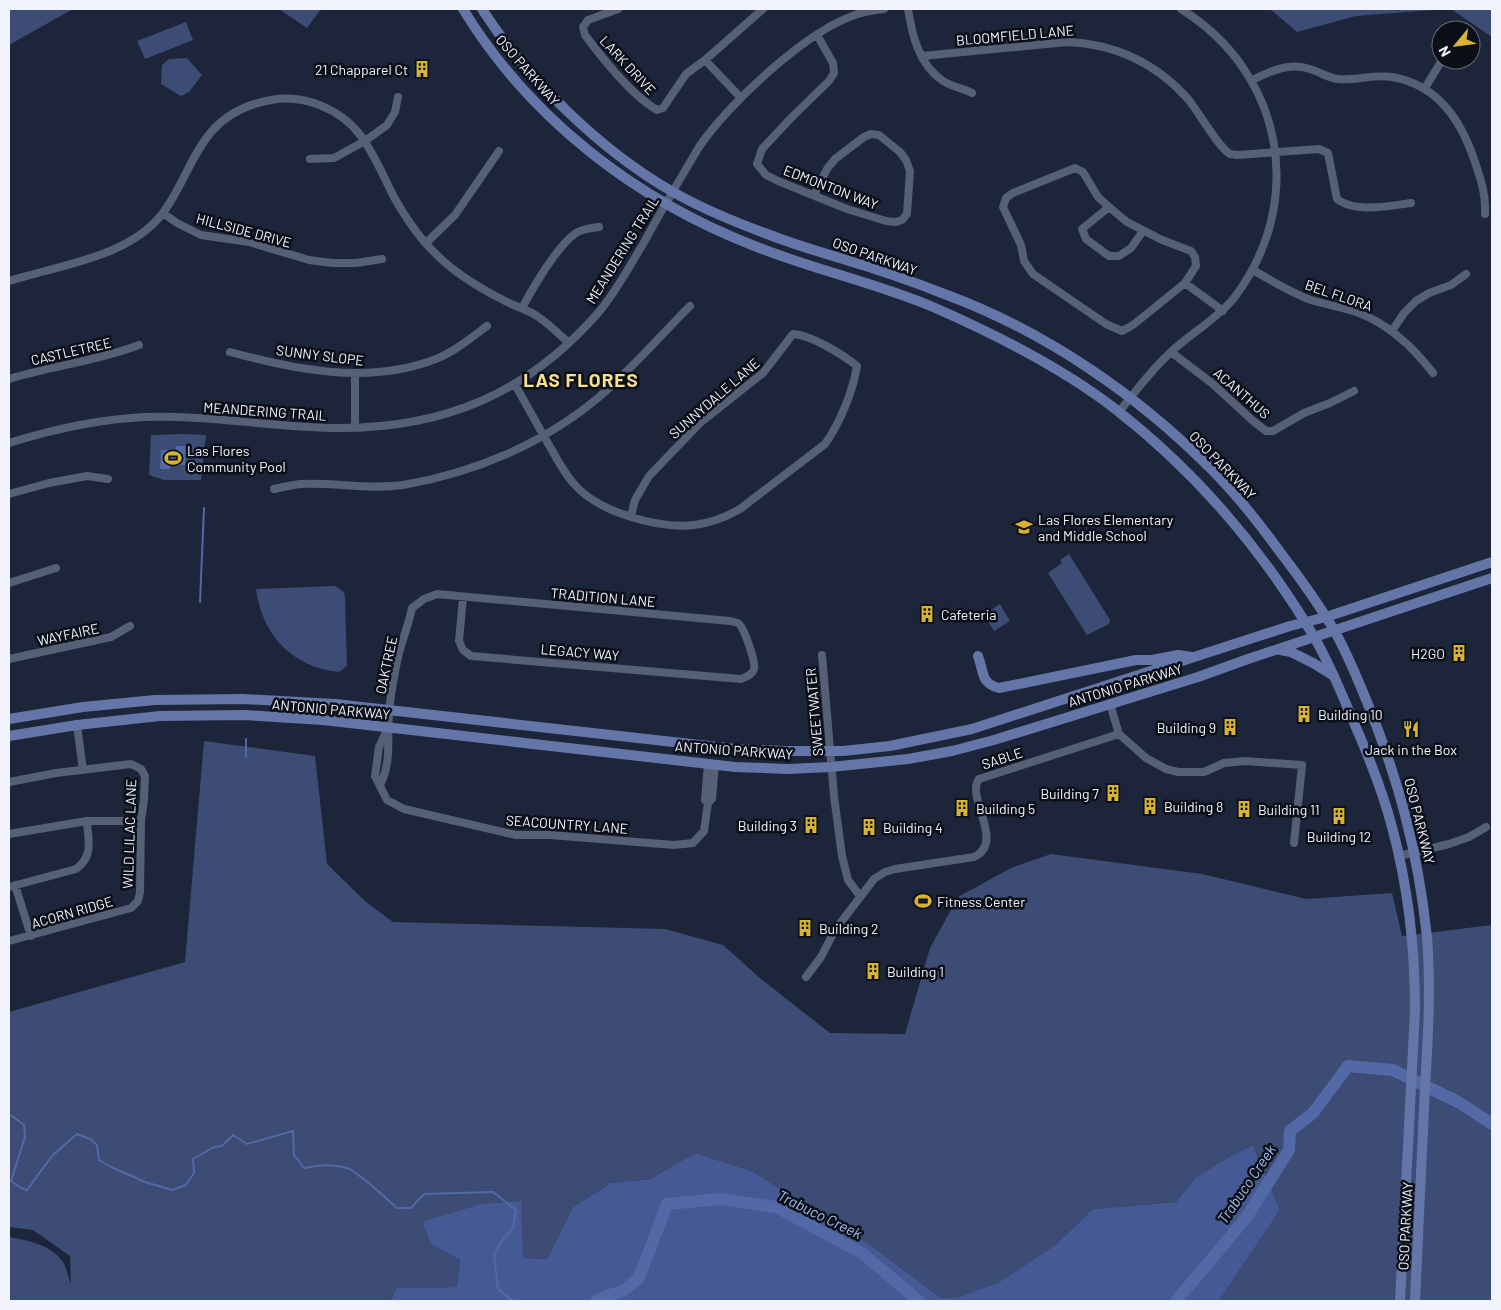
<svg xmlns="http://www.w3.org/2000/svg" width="1501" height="1310" font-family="Barlow,sans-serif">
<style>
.green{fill:#3d4c75}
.forest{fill:#455a95}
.water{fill:#5369a5}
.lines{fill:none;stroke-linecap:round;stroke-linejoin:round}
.stream{stroke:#5369a5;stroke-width:2}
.river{stroke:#5369a5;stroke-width:12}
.minor{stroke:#555f76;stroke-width:8}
.major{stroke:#6376a7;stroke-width:10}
.labels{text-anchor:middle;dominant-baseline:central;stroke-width:5;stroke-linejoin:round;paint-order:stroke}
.street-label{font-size:14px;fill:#f1f4fd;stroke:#0b0f18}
.poi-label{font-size:14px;fill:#f1f4fd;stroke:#0b0f18;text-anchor:start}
.water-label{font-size:15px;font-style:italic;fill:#aabff2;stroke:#0b0f18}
.district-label{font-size:19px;font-weight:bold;letter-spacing:1px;fill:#f8df92;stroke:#0b0f18}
</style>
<rect width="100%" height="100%" fill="#1d253a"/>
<path class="green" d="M 9,9 L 73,9 L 9,45 Z
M 279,9 L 321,9 L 307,28 Z
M 1270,9 L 1446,9 L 1356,16 L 1297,32 Z
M 1451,9 L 1492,9 L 1492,37 Z
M 186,22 L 193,40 L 145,59 L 137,41 Z
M 187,58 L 202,75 L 189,92 L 181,96 L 161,84 L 162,65 L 169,59 Z
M 184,434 L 206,435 L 201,480 L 164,480 L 149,475 L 151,435 Z
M 1069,554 L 1110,620 L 1109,624 L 1087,635 L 1048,573 L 1062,563 L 1060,560 Z
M 335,586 L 344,592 L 345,598 L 347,666 L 339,672 C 292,667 262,635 256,589 Z
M 1000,604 L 1010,621 L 994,631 L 984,615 Z
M 204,741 L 315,756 L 327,864 L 366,902 L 393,922 L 665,929 L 723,945 L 761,979 L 830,1033 L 905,1034 L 930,948 L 958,897 L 1011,868 L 1051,854 L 1202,874 L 1306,899 L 1392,893 L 1402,936 L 1492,925 L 1492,1301 L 1219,1301 L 1280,1210 L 1253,1145 L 1231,1156 L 1196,1177 L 1176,1202 L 1093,1209 L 1055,1245 L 999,1282 L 959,1297 L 941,1298 L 873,1247 L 752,1171 L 695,1153 L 650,1179 L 611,1183 L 573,1207 L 547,1259 L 523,1258 L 522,1201 L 422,1222 L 431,1244 L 460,1260 L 457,1287 L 396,1288 L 391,1301 L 9,1301 L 9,1237 C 27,1240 52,1245 63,1262 C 67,1268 68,1278 71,1284 L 70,1256 L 33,1230 L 9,1227 L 9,1012 L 185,962 Z"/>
<path class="forest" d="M 1253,1145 L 1280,1210 L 1219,1301 L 391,1301 L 396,1288 L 457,1287 L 460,1260 L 431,1244 L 422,1222 L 482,1204 L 522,1201 L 523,1258 L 547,1259 L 573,1207 L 611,1183 L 650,1179 L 695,1153 L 752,1171 L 873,1247 L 941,1298 L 959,1297 L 999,1282 L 1055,1245 L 1093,1209 L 1176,1202 L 1196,1177 L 1231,1156 Z"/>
<path class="water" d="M 176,446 L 186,446 L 185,465 L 171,465 L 170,469 L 160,469 L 161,450 L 176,451 Z"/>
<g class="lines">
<path class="stream" d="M 200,602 L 204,508
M 246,739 L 246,757
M 9,1115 L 12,1116 L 24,1125 L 25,1137 L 11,1181 L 21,1188 L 27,1190 L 52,1156 L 77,1134 L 90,1139 L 97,1145 L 99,1160 L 111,1167 L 145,1182 L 172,1190 L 186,1185 L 194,1173 L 193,1159 L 214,1147 L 222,1146 L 233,1135 L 247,1144 L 293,1131 L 294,1155 L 304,1168 C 317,1165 334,1164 347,1168 C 357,1171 388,1200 397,1208 L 411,1208 L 424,1194 L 493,1192 L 516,1210 L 513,1228 L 503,1239 L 494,1255 L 498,1289 L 513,1301"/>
<path class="river" d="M 596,1301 L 606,1296 L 623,1291 L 639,1278 L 667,1204 L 721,1199 L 776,1207 L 862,1253 L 919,1301
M 1176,1301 L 1246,1218 L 1289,1150 L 1290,1131 L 1313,1113 L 1348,1066 L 1393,1070 L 1460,1103 L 1492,1124"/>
<path class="minor" d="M 618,9 L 588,20 L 583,27 L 585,35 C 603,59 631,95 657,110 L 663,108 L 686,74 L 705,60 L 763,9
M 908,9 C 912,35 919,65 943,81 C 952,87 963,88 972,93
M 922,56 L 1067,42 C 1115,44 1156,63 1188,99 C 1198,111 1218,147 1230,154 C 1231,154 1236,155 1237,155 L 1319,149 L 1328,153 L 1337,199 C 1354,213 1390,206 1411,203
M 705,60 L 741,98
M 1252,80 C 1271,71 1289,62 1310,69 C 1320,72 1328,78 1338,79 C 1356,81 1374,74 1392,77 C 1438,85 1461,120 1475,162 C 1481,180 1486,194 1485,214
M 1425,88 L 1442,60
M 310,159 L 334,158 L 365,141 L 387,125 L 395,112 L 398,97
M 814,195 L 827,169 L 835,159 L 864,137 L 871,134 L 879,135 L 900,152 L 906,160 L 910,171 L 907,214 L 902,220 L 896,222 L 886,221 L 847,209 L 778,181 L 766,175 L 757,164 L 762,149 L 791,118 L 829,81 L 834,73 L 833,63 L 817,35
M 1109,207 L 1082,229 L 1086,239 L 1109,256 L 1119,256 L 1131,248 L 1143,231
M 163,213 L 177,223 L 201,235 L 249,242 L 309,260 L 332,263 L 356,263 L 382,259
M 426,243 L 455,215 L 499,151
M 1253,270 C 1272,281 1291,293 1311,300 C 1327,305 1343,307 1359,313 C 1390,325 1413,347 1433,373
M 9,281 C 58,265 128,258 162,214 C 181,190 191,155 212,131 C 228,113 248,104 271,100 C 304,94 341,109 361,136 C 375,155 384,178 395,199 C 406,218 419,238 435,253 C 455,274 481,289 507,302 C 517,307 528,310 537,316 C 549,324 559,334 569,343
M 1185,283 L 1196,266 L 1195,257 L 1191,251 L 1162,240 L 1127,222 L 1109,207 L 1098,197 L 1083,172 L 1075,168 L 1013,193 L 1006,198 L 1003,207 L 1021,245 L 1024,261 L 1033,274 L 1106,324 L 1122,331 L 1133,325 L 1185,283 L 1223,311
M 522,308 C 534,286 556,247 576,233 C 582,229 592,228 599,227
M 1392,331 L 1404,313 L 1416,301 L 1429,293 L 1451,285 L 1466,274
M 230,352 C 296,370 369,385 436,359 C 455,351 471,338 487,326
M 1171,352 L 1213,384 L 1252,420 L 1266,431 L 1273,431 L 1304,413 L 1330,403 L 1354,391
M 355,374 L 355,427
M 9,379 C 52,366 97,361 139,345
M 515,385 C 528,407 540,430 553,452 C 559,463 565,474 574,484 C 598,512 658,529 694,525 C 711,523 726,517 740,509 L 825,444 C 840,423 853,391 857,366 C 842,354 811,335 793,334 L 763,373 L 701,422 L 649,476 L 635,500 L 631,516
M 1119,412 C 1135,392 1151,370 1171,352 C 1191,333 1216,320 1234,298 C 1307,202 1284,73 1181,9
M 9,443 C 54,429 99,419 146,417 C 211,415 275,428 340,428 C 445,428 528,393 598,313 C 616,292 629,267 643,244 C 661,211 680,179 699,147 C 728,104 808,29 858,14 C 866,11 875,10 884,9
M 274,489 C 283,487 292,485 300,484 C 335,482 369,490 403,485 C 474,473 543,444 599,397 C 631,370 660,336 690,306
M 9,494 L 49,483 L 87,476 L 108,479
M 9,583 L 56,568
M 822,655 L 834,796 L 842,856 L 848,880 L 860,896
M 9,659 L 111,637 L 130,626
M 1110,704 L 1119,734
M 77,725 L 83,770
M 387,730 L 379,747 L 375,776 L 387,800 L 404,809 L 516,835 L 550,835 L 674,845 L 693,843 L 704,831 L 708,803 L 712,799 L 715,765
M 708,764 L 705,800 L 708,803
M 9,782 L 56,773 L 131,764 L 141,769 L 145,776 L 144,800 L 141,821 L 140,892 L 138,901 L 131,908 L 9,941
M 380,785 C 392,763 387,736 389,713 C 390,698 393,682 396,667 C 399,647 408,628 412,608 L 424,599 L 437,594 L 730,621 C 731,621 737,623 738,623 C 744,627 756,662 754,669 C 752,675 746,677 741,679 L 471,656 L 463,650 L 459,641 L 463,597
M 9,834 L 87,821 L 141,821
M 1399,856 L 1449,844 L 1469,837 L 1486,827
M 15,885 L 31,936
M 9,887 L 76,869 C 94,856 88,840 87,821
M 806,977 L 821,957 L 835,930 L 874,879 L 885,872 L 895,869 L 974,857 C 1006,842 965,797 979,779 L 1119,734 L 1146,758 L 1166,769 L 1178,772 L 1204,772 L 1224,763 L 1245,761 L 1302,765 L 1294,843"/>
<path class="major" d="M 463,9 C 530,119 637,201 757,247 C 815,270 876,283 933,307 C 995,334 1059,366 1114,408 C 1194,470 1261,548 1313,635 C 1328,661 1340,689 1351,716 C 1367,752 1382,789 1392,827 C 1408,886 1415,949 1415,1010 L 1400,1301
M 482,9 C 526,78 601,151 673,192 C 703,209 737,223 770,235 C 795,245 821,252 846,260 C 880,270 914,282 947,295 C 1046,332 1138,395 1212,470 C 1237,495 1259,523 1280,552 C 1300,578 1319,604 1335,632 C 1347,653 1356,675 1365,697 C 1398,777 1418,851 1427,937 C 1431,987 1428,1038 1425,1088 C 1422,1159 1418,1230 1415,1301
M 1280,650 L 1291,652 L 1313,663 L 1334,676
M 978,656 C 984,671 980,683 999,688 L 1136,660 L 1152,660 L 1178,655 L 1192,657
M 9,719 L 83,707 L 155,700 L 243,699 L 335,704 L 736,749 L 783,751 L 843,751 L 890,746 L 972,729 L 1290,626 L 1326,617 L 1492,562
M 9,736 L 77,725 L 123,720 L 160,716 L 244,715 L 323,720 L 735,767 L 788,769 L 831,767 L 908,759 L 952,751 L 994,740 L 1198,677 L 1248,659 L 1492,578"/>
</g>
<defs>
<g id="building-bare" transform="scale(1.35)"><path d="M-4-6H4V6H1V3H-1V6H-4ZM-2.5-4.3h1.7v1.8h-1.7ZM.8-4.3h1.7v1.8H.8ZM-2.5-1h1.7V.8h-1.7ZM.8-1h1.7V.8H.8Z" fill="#d9b434" stroke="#0b0f18" stroke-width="2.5" paint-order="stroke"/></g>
<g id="stadium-bare" transform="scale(1.35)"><path d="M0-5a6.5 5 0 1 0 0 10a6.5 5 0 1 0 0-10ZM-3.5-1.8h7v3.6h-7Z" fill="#d9b434" stroke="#0b0f18" stroke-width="2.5" paint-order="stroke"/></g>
<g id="school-bare" transform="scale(1.35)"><path d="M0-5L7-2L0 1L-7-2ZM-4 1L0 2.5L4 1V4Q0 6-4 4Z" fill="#d9b434" stroke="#0b0f18" stroke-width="2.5" paint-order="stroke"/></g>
<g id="restaurant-bare" transform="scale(1.35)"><path d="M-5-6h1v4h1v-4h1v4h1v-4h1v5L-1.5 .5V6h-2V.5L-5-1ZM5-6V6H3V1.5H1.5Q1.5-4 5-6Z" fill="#d9b434" stroke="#0b0f18" stroke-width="2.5" paint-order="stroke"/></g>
</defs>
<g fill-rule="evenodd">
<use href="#building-bare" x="422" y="69"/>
<use href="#stadium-bare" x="173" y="458"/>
<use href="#school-bare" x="1024" y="527"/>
<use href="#building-bare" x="927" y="614"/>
<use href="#building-bare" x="1459" y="653"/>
<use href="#building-bare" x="1304" y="714"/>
<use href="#building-bare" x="1230" y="727"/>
<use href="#restaurant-bare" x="1411" y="729"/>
<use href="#building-bare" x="1113" y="793"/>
<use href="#building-bare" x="1150" y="806"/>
<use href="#building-bare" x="962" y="808"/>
<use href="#building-bare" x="1244" y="809"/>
<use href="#building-bare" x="1339" y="816"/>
<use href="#building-bare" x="811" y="825"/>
<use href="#building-bare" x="869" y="827"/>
<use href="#stadium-bare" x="923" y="901"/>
<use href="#building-bare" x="805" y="928"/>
<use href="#building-bare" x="873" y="971"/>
</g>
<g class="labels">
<g class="street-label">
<text transform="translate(1015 35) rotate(-5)">BLOOMFIELD LANE</text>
<text transform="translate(628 65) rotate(47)">LARK DRIVE</text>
<text transform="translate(528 70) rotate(49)">OSO PARKWAY</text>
<text transform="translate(831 187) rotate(21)">EDMONTON WAY</text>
<text transform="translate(244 230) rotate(15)">HILLSIDE DRIVE</text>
<text transform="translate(622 250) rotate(-58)">MEANDERING TRAIL</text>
<text transform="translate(875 256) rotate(19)">OSO PARKWAY</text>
<text transform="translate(1339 295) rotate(19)">BEL FLORA</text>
<text transform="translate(71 351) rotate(-13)">CASTLETREE</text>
<text transform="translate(320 355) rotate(7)">SUNNY SLOPE</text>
<text transform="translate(1242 393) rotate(41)">ACANTHUS</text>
<text transform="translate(714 398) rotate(-41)">SUNNYDALE LANE</text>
<text transform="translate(265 411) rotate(4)">MEANDERING TRAIL</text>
<text transform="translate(1223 465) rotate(46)">OSO PARKWAY</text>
<text transform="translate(603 597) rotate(5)">TRADITION LANE</text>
<text transform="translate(68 634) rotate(-12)">WAYFAIRE</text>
<text transform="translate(580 652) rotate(5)">LEGACY WAY</text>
<text transform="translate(386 665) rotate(-78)">OAKTREE</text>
<text transform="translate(1125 685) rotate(-17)">ANTONIO PARKWAY</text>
<text transform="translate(331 709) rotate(5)">ANTONIO PARKWAY</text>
<text transform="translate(814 712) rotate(-95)">SWEETWATER</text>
<text transform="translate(734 750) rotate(4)">ANTONIO PARKWAY</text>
<text transform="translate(1002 758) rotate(-18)">SABLE</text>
<text transform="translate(1420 821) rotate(76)">OSO PARKWAY</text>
<text transform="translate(567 824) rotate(4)">SEACOUNTRY LANE</text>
<text transform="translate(129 834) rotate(-88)">WILD LILAC LANE</text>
<text transform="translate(72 912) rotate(-16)">ACORN RIDGE</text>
<text transform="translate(1405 1226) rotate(-87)">OSO PARKWAY</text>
</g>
<g class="poi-label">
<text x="408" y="69" text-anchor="end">21 Chapparel Ct</text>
<text x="187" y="450">Las Flores<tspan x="187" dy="16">Community Pool</tspan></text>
<text x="1038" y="519">Las Flores Elementary<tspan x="1038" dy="16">and Middle School</tspan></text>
<text x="941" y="614">Cafeteria</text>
<text x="1445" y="653" text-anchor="end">H2GO</text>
<text x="1318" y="714">Building 10</text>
<text x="1216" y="727" text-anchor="end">Building 9</text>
<text x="1411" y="749" text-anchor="middle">Jack in the Box</text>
<text x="1099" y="793" text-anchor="end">Building 7</text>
<text x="1164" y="806">Building 8</text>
<text x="976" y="808">Building 5</text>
<text x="1258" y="809">Building 11</text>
<text x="797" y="825" text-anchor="end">Building 3</text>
<text x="883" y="827">Building 4</text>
<text x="1339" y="836" text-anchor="middle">Building 12</text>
<text x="937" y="901">Fitness Center</text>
<text x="819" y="928">Building 2</text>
<text x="887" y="971">Building 1</text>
</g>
<g class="water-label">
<text transform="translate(1246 1184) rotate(-56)">Trabuco Creek</text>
<text transform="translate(820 1214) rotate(26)">Trabuco Creek</text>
</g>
<g class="district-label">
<text x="581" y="379">LAS FLORES</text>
</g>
</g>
<rect width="1501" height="1310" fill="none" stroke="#f1f4fd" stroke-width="20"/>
<g transform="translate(1456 45) rotate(241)"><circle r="24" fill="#0b0f18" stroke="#676b74"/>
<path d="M0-4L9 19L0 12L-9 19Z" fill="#d9b434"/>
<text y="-8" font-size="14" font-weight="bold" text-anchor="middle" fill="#f1f4fd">N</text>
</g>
</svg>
